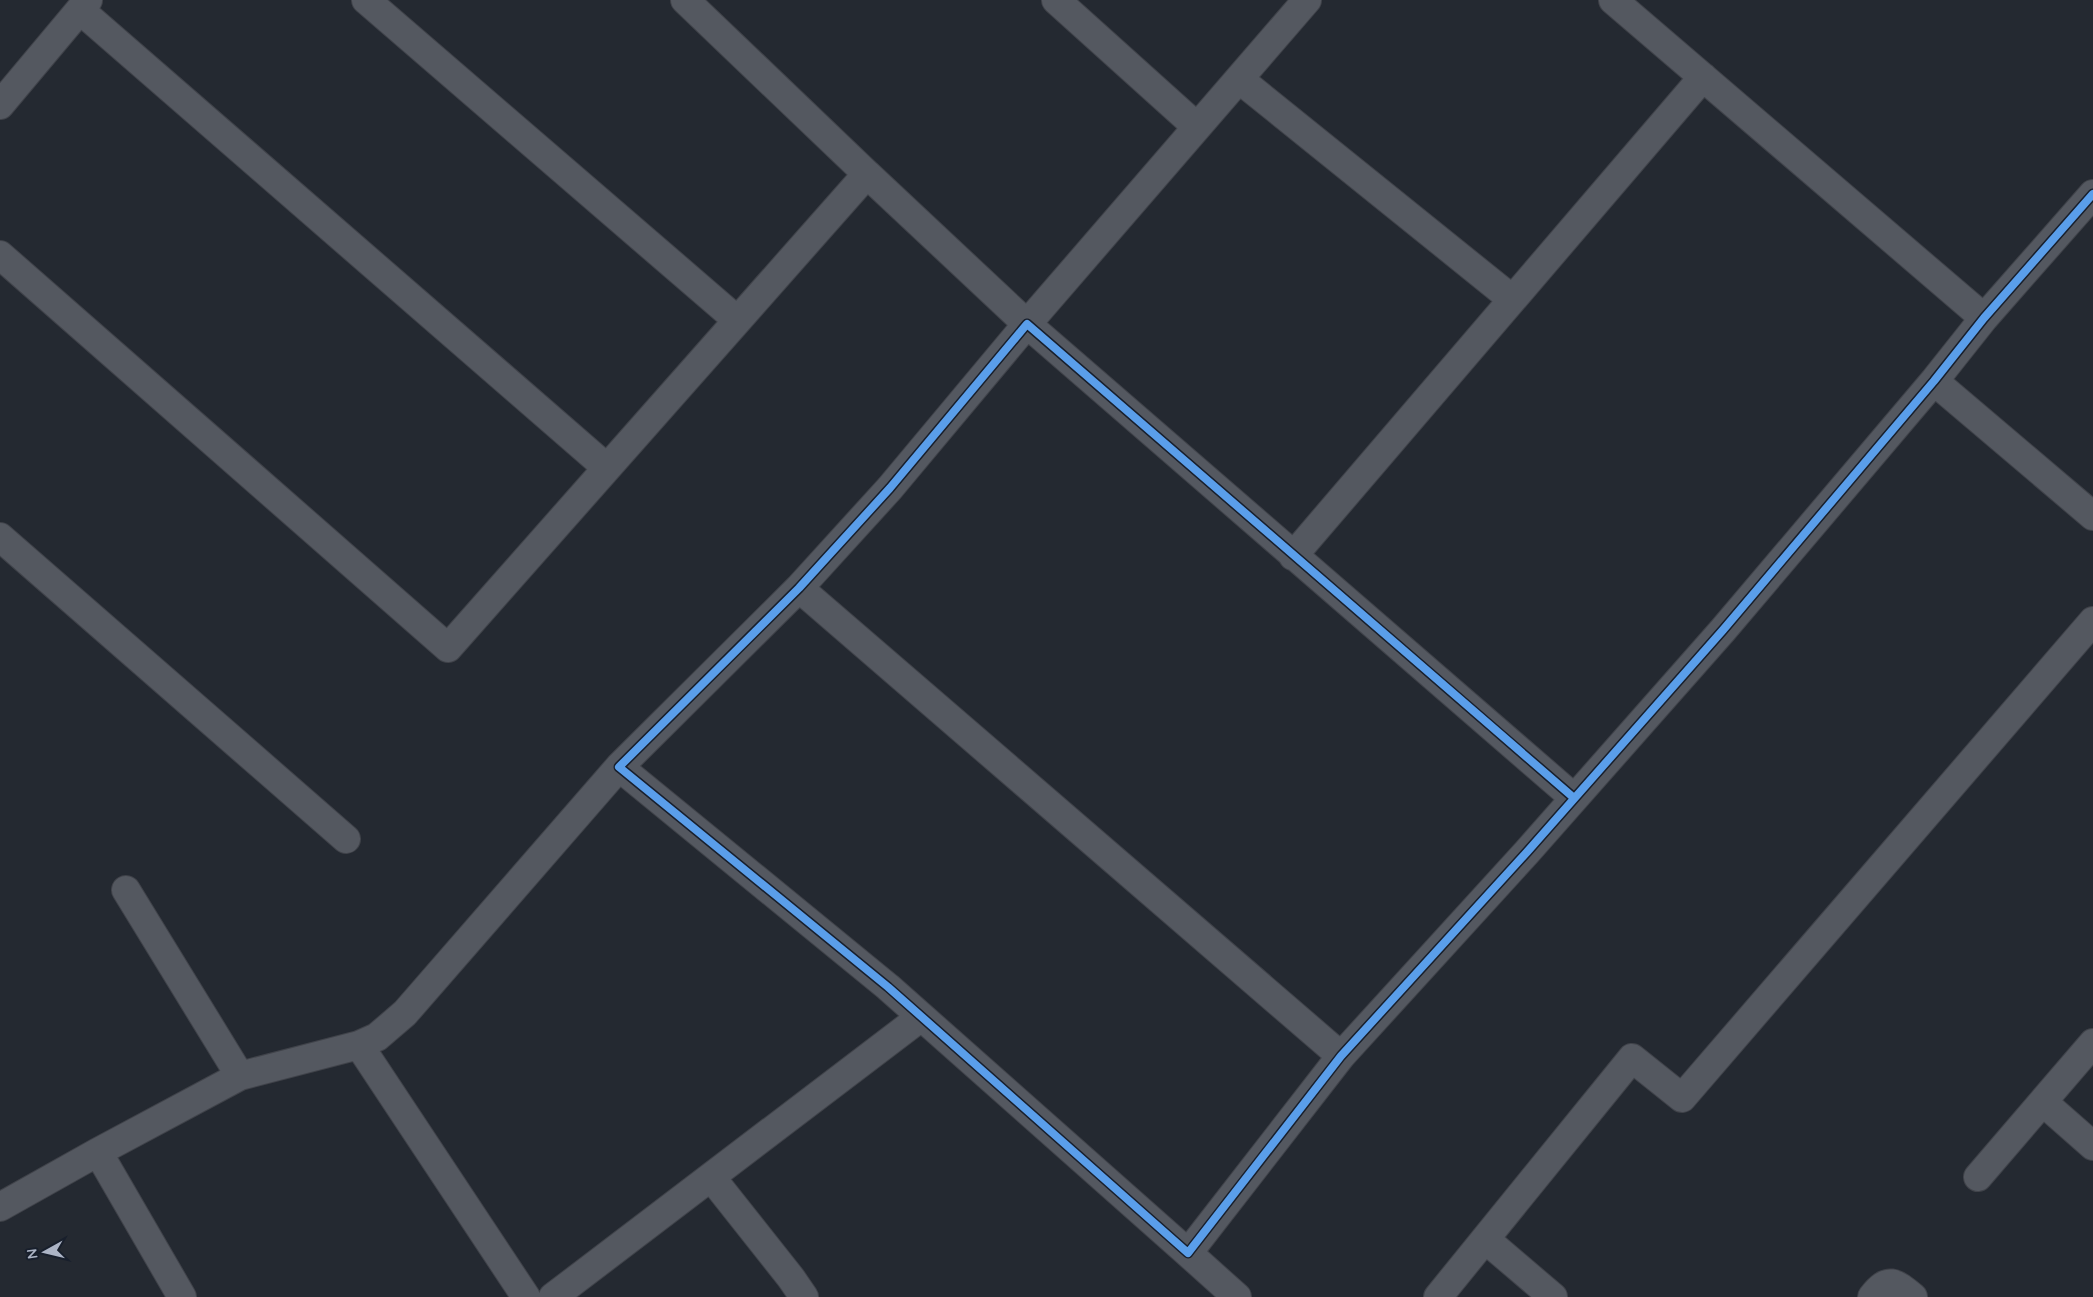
<svg xmlns="http://www.w3.org/2000/svg" width="2093" height="1297" font-family="Quicksand,sans-serif">
<style>
.lines{fill:none;stroke-linecap:round;stroke-linejoin:round}
.minor-casing{stroke:#40434a;stroke-width:30}
.minor{stroke:#545860;stroke-width:28}
.cycleway-casing{stroke:#181f2c;stroke-width:11}
.cycleway{stroke:#5a9eea;stroke-width:8}
</style>
<rect width="100%" height="100%" fill="#242931"/>
<g class="lines">
<g class="minor-casing">
<path id="minor" d="M 366,0 L 737,320
M 685,0 L 867,174
M 1056,0 L 1197,127
M 1613,0 L 1984,318
M 80,10 L 607,468
M 1239,79 L 1512,299
M 0,105 L 88,0
M 0,255 L 448,648 L 867,174 L 1027,324 L 1307,0
M 1934,381 L 2093,516
M 0,537 L 346,839
M 1293,556 L 1703,77
M 799,588 L 1341,1056
M 1574,798 L 1027,324 L 890,488 L 799,588 L 619,767 L 888,987 L 1188,1253 L 1341,1056 L 1527,852 L 1723,630 L 1934,381 L 1984,318 L 2093,194
M 126,890 L 240,1076
M 359,1045 L 526,1297
M 2043,1102 L 2093,1146
M 98,1152 L 182,1297
M 711,1177 L 791,1278 L 804,1297
M 1978,1177 L 2093,1043
M 0,1207 L 98,1152 L 240,1076 L 359,1045 L 377,1037 L 405,1013 L 619,767
M 1485,1239 L 1553,1297
M 1188,1253 L 1237,1297
M 553,1297 L 921,1017
M 1438,1297 L 1632,1058 L 1682,1098 L 2093,621
M 1872,1297 C 1888,1276 1895,1282 1913,1297"/>
</g>
<use href="#minor" class="minor"/>
<g class="cycleway-casing">
<path id="cycleway" d="M 1574,798 L 1027,324 L 890,488 L 799,588 L 619,767 L 888,987 L 1188,1253 L 1341,1056 L 1527,852 L 1723,630 L 1934,381 L 1984,318 L 2093,194"/>
</g>
<use href="#cycleway" class="cycleway"/>
</g>
<g transform="translate(45 1252) rotate(262)" stroke="#181f2c" stroke-width="4" paint-order="stroke">
<path d="M0-4L9 19L0 12L-9 19Z" fill="#acb4c5"/>
<text y="-8" font-size="14" font-weight="bold" text-anchor="middle" fill="#acb4c5">N</text>
</g>
</svg>
